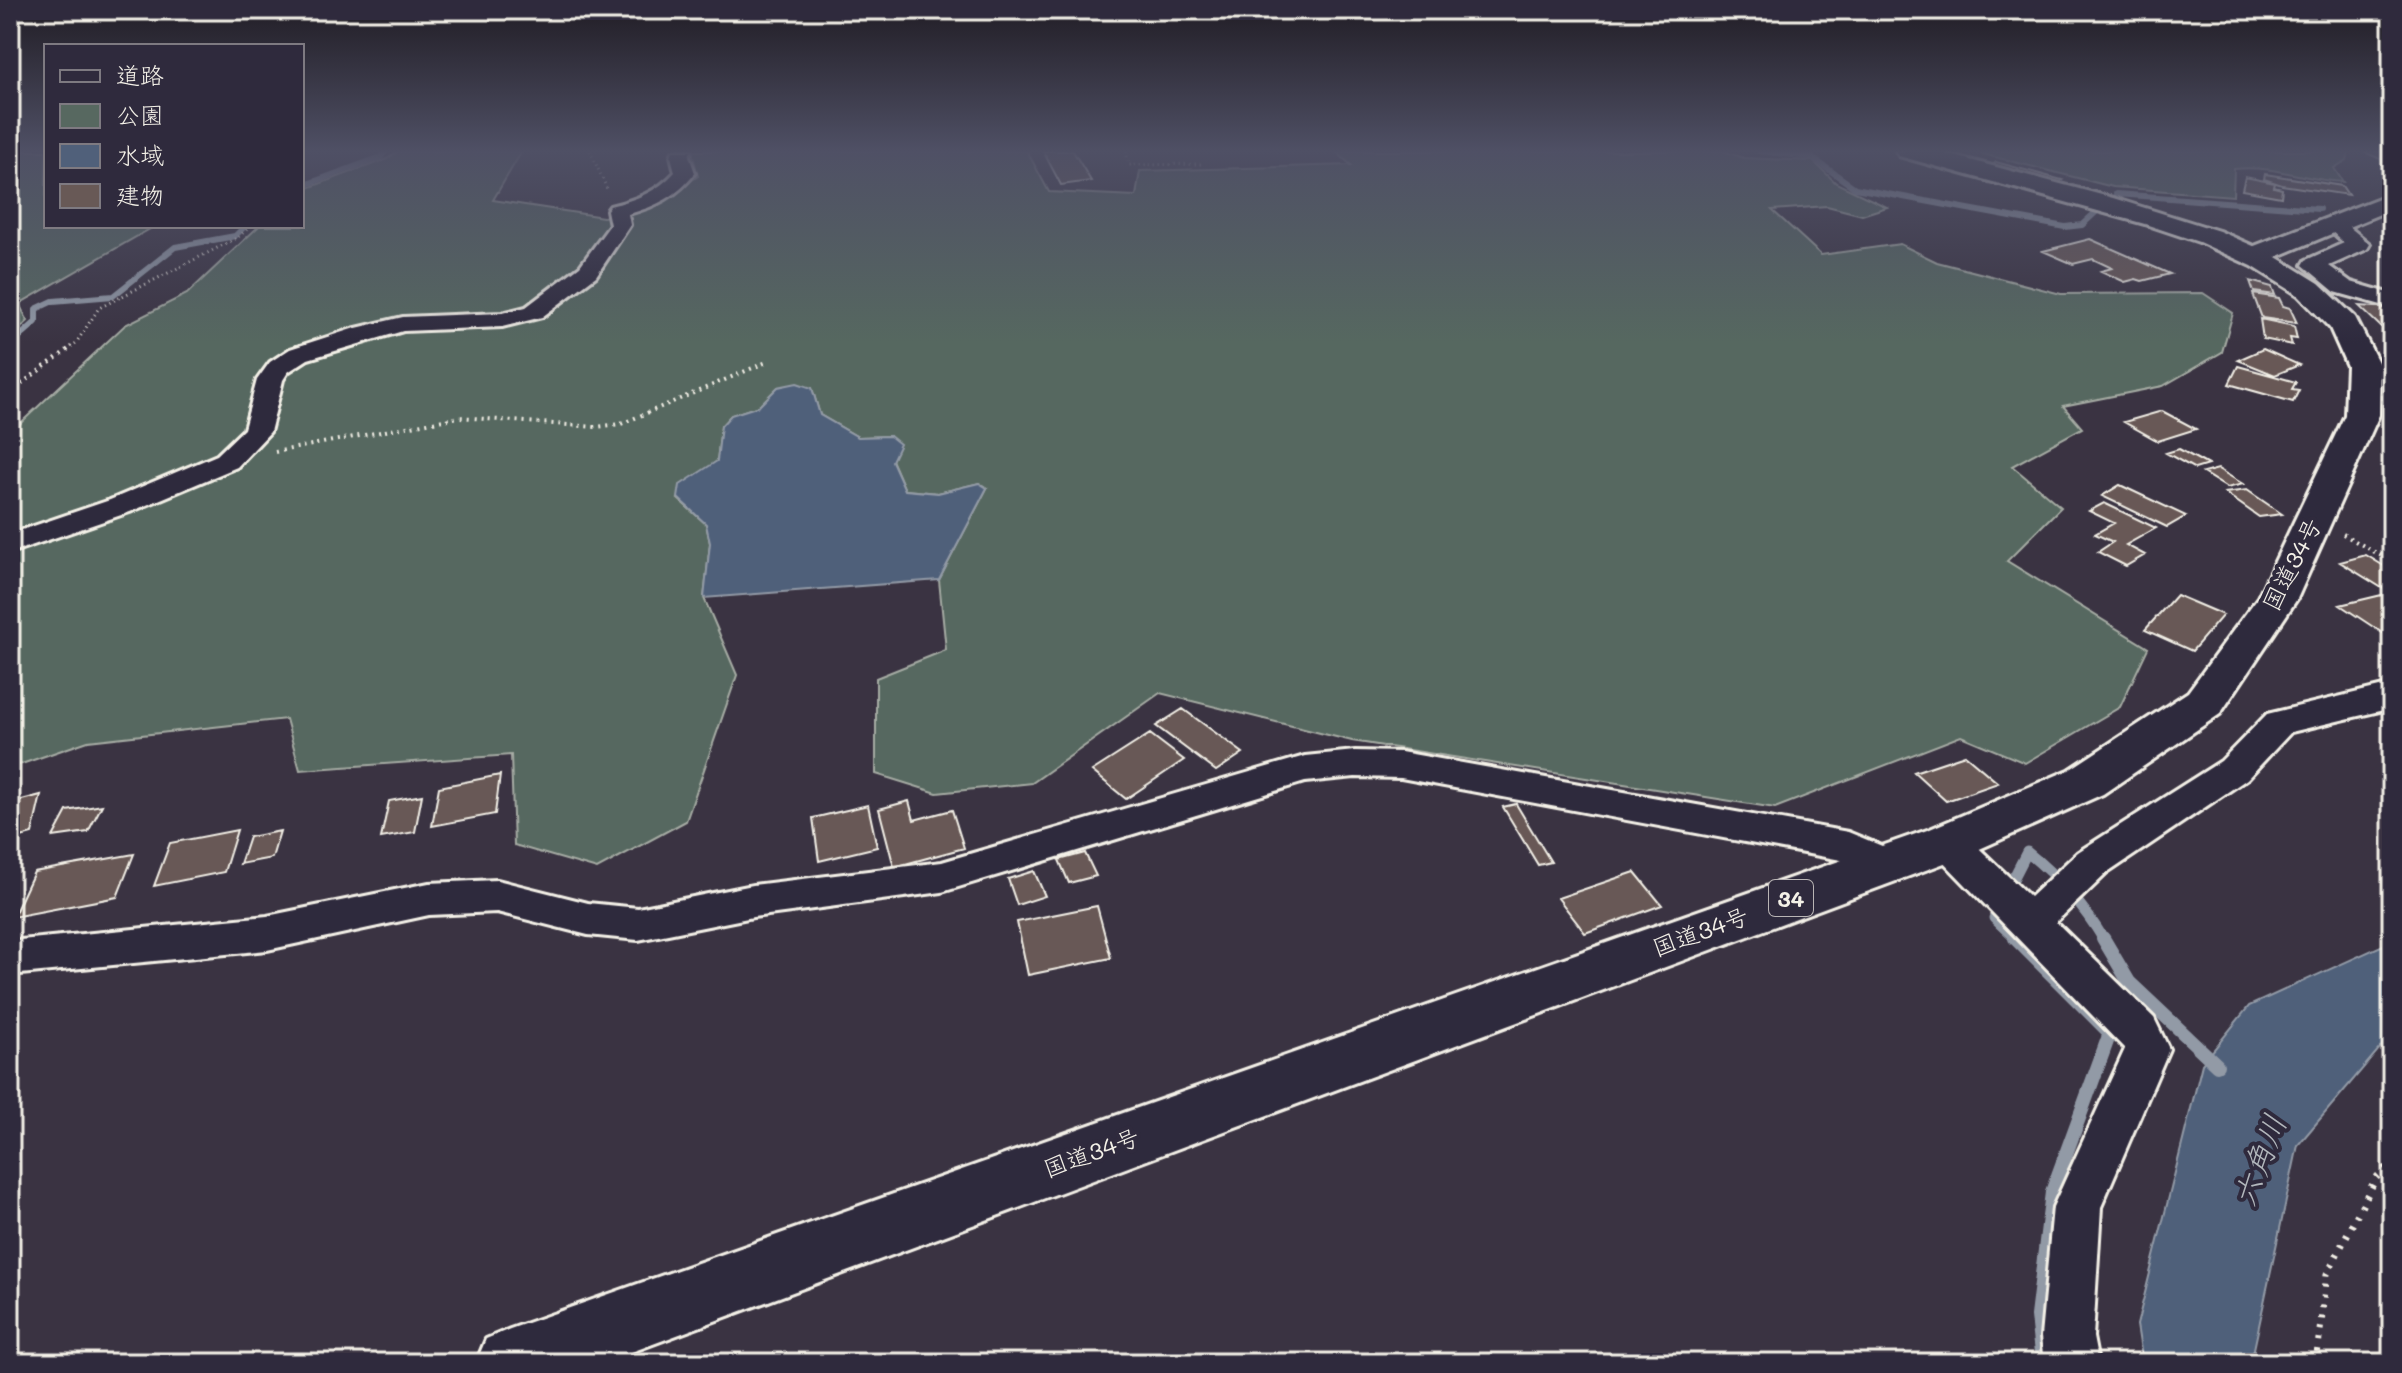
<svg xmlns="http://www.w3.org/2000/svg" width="2402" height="1373" font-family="Mali,'Klee One',sans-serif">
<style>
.green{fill:#576860;stroke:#a6aca4;stroke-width:2}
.water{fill:#50607a;stroke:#929aa6;stroke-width:2}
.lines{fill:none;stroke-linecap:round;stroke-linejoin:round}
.stream-far2{stroke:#929aa6;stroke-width:6}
.stream-far1{stroke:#929aa6;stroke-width:11}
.stream{stroke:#929aa6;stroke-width:14}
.building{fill:#685956;stroke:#f4f1e8;stroke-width:2}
.minor-casing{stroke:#f4f1e8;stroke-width:6}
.major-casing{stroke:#f4f1e8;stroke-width:6}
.highway-casing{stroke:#f4f1e8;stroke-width:6}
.path-far2{stroke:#f4f1e8;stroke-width:3;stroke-dasharray:1 4;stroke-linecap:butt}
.path-far1{stroke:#f4f1e8;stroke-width:4;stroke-dasharray:2 5;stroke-linecap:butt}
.path{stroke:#f4f1e8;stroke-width:7;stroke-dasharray:3 8;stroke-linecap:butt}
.minor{fill:#2f2a3d;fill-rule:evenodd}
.major{fill:#2f2a3d;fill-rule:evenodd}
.highway{fill:#2f2a3d;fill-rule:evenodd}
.labels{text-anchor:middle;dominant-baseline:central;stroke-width:8;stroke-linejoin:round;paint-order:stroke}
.shield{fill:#2f2a3d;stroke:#b9b5b5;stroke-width:2}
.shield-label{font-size:22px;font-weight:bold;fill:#f4f1e8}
.street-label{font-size:24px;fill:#f4f1e8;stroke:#2f2a3d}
.near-water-label{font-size:32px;font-style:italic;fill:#b2b7bc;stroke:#2f2a3d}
</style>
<rect width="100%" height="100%" fill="#3a3342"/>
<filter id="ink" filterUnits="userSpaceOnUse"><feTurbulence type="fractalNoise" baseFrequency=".0125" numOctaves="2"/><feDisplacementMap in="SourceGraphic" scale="16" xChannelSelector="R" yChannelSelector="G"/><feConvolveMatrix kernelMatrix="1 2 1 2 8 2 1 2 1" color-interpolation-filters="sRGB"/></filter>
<g filter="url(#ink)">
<path class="green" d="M 10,151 L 46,151 L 46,226 L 155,226 L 19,304 L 28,321 L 10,338 Z
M 398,151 L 522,151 L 493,200 L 603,217 L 650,209 L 698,176 L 692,151 L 1027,151 L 1049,192 L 1136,196 L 1140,171 L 1351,165 L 1335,151 L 1723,151 L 1744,158 L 1813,161 L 1836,183 L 1887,207 L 1862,215 L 1827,206 L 1772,210 L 1821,255 L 1900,244 L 1937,262 L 2061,294 L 2203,293 L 2233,313 L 2222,352 L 2163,386 L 2063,406 L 2082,428 L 2012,466 L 2061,507 L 2007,561 L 2148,648 L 2120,707 L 2025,763 L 1961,736 L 1775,808 L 1352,741 L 1160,693 L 1032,783 L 937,793 L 876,774 L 876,678 L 946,650 L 939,580 L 987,488 L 979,483 L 938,493 L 905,490 L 892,460 L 890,436 L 858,437 L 820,415 L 812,388 L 778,387 L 759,406 L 731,415 L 721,426 L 717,461 L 678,499 L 706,524 L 710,543 L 704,598 L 737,675 L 686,821 L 597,869 L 514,845 L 511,755 L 300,770 L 286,719 L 88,741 L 10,768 L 10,433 L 125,325 L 187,294 L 259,226 L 302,226 L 302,192 L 308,188 L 387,159 Z
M 1971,151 L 2349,151 L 2347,160 L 2334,168 L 2343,182 C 2305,180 2274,165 2234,169 L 2233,196 L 2113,187 Z"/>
<path class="water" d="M 797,383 L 812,388 L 820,415 L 858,437 L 890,436 L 900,444 L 892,461 L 905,490 L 938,493 L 979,483 L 987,488 L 939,580 L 704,598 L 710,543 L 706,524 L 678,498 L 680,485 L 717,461 L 721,426 L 731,415 L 759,406 L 778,387 Z
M 2392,941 L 2392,1038 L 2385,1042 L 2298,1145 L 2251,1363 L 2143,1363 L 2137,1325 L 2202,1064 L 2249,1006 Z"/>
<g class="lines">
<path class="stream-far2" d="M 1759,151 L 1811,157 L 1855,188 L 2065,227 L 2082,225 L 2097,211
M 302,186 L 381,157 L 386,151
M 2116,194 L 2319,209
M 10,345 L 36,322 L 36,309 L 53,301 L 113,296 L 175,247 L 235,236 L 245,226"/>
<path class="stream-far1" d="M 2011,883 L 2027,852 C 2058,877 2084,906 2104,940
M 1994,918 L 2017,940"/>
<path class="stream" d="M 2015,938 L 2110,1033 L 2052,1192 L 2037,1316 L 2042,1363
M 2103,938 L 2129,982 L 2217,1065"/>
</g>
<path class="building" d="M 1043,151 L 1073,151 L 1091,181 L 1061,185 Z
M 2362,151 L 2392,151 L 2392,160 L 2385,161 Z
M 1996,162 L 2062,180 L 2058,182 L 1992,165 Z
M 2265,174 L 2342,186 L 2348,195 L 2282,185 L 2264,179 Z
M 2245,177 L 2275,183 L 2274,187 L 2282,189 L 2281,197 L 2242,190 Z
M 2090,239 L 2170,274 L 2142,281 L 2136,279 L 2125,282 L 2101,271 L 2112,268 L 2093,259 L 2073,264 L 2043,251 Z
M 2250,281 L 2272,287 L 2275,295 L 2254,292 Z
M 2253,294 L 2279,298 L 2283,306 L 2290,308 L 2297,323 L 2262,318 Z
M 2359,306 L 2392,308 L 2392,327 L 2381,327 Z
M 2260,319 L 2294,326 L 2297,339 L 2290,338 L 2292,345 L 2263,339 Z
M 2263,349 L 2299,365 L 2275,375 L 2238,360 Z
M 2238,366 L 2296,382 L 2292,389 L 2299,390 L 2293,402 L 2229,384 Z
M 2162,411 L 2196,429 L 2158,441 L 2124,422 Z
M 2179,449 L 2208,465 L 2195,469 L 2166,453 Z
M 2218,469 L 2243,484 L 2227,488 L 2203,473 Z
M 2120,485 L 2186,516 L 2167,527 L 2102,496 Z
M 2247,490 L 2282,514 L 2259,517 L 2225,493 Z
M 2104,503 L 2156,528 L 2126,545 L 2145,555 L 2126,566 L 2098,552 L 2113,542 L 2095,534 L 2114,523 L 2089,511 Z
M 2366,555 L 2392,571 L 2392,634 L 2387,636 L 2340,605 L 2390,593 L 2340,562 Z
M 2176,595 L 2223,615 L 2192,651 L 2145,630 Z
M 1183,709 L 1243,753 L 1216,771 L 1156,726 Z
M 1150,734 L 1184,760 L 1126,799 L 1092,771 Z
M 1965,755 L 1998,783 L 1946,801 L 1914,772 Z
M 500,775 L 495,814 L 432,826 L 439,787 Z
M 41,795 L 32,834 L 10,840 L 10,803 Z
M 422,795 L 415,832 L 381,838 L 389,801 Z
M 909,801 L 914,820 L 952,810 L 964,848 L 894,867 L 879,809 Z
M 1516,804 L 1551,862 L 1538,865 L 1503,807 Z
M 102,805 L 88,832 L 53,837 L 67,811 Z
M 868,805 L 877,847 L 819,861 L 813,818 Z
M 237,830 L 224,872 L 154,886 L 170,843 Z
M 280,831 L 272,858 L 240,864 L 249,837 Z
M 1085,853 L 1096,876 L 1069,883 L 1059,860 Z
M 134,854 L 117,897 L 13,917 L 34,872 Z
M 1034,871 L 1045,896 L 1017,905 L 1008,879 Z
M 1635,872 L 1662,905 L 1585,933 L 1558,898 Z
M 1097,906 L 1111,958 L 1028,975 L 1017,922 Z"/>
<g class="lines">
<g class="minor-casing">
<path id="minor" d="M 673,151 L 691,151 L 689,156 L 695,173 C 678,196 655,207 628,214 L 630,225 L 596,276 L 542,317 L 502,327 L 403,331 L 308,359 L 288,372 L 283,380 L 270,432 L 237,467 L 130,512 L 10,553 L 10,534 L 110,500 L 217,455 L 244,429 L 257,380 L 270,362 L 290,349 L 352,329 L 403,317 L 502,313 L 526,307 L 580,266 L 610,225 L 607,210 L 610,206 C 635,200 657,192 675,172 L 671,156 Z
M 2335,219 L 2342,221 L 2370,244 L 2367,249 L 2329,266 L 2351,282 L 2392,294 L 2392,308 L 2335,292 L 2303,265 L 2306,260 L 2344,243 L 2325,225 Z
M 2392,684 L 2392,708 L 2291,732 L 2247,779 L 2106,874 L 2056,922 L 2154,1018 L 2169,1049 L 2101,1207 L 2093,1337 L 2098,1363 L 2044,1363 L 2041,1337 L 2053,1207 L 2125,1049 L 1934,852 L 1929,842 L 1934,832 L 1948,827 L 1962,832 L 2030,897 L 2078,852 L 2221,761 L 2267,714 Z
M 1355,751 L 1401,752 L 1848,832 L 1899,853 L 1905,864 L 1899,875 L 1885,879 L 1841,860 L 1401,778 L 1355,777 L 1305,782 L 942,892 L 753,917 L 638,940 L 588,935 L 497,912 L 429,915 L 267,950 L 10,975 L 10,941 L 267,916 L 429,883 L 497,880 L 588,903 L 638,908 L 753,885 L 942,862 L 1305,756 Z"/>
</g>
<g class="major-casing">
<path id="major" d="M 2392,193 L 2392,209 L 2264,262 L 2244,262 L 2241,256 L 2244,250 Z"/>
</g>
<g class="highway-casing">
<path id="highway" d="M 1896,151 L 1936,151 L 2113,198 L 2219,231 L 2272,254 L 2319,283 L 2355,317 L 2380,366 L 2379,415 L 2297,599 L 2220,714 L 2103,794 L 1966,855 L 602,1363 L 476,1363 L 486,1339 L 510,1329 L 1930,829 L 2069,770 L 2188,692 L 2258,597 L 2345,415 L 2347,366 L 2330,328 L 2298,295 L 2252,266 L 2199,242 L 2145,224 L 1899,156 Z"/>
</g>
<path class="path-far2" d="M 590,151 L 608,191
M 1126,151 L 1129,165 L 1202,164
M 67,350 L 76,343 L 99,308 L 237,238 L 251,226"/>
<path class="path-far1" d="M 10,392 L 70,348
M 275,452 L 459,417 L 595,427 L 621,424 L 769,361
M 2343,534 L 2392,562"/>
<path class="path" d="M 2316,1363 L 2327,1274 L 2376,1178 L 2392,1162"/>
<use href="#minor" class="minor"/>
<use href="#major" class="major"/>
<use href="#highway" class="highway"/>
</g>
</g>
<linearGradient id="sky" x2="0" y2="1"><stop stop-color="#201c24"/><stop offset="0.44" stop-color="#4f5065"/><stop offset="1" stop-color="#4f5065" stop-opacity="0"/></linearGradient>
<rect width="2402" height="343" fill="url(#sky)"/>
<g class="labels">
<rect class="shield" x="1769" y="880" width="44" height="36" rx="6"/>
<g class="shield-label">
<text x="1791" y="898">34</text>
</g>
<g class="street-label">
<text transform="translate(2291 564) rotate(-63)">国道34号</text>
<text transform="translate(1700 931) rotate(-20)">国道34号</text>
<text transform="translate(1091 1152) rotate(-20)">国道34号</text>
</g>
<g class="near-water-label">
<text transform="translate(2258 1160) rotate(-69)">六角川</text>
</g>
</g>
<rect width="2402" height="1373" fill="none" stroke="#2f2a3d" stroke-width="40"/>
<rect x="20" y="20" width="2362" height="1333" fill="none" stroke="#f4f1e8" stroke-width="3" filter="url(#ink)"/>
<rect x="44" y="44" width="260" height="184" fill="#2f2a3d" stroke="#7e7a81" stroke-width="2"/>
<rect x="60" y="70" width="40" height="12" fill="#2f2a3d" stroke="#7e7a81" stroke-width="2"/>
<text x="116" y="84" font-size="24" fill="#f4f1e8">道路</text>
<rect x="60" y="104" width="40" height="24" fill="#576860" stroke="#7e7a81" stroke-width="2"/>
<text x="116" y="124" font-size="24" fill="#f4f1e8">公園</text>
<rect x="60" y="144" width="40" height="24" fill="#50607a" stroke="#7e7a81" stroke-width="2"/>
<text x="116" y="164" font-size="24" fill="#f4f1e8">水域</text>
<rect x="60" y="184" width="40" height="24" fill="#685956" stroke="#7e7a81" stroke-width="2"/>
<text x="116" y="204" font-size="24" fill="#f4f1e8">建物</text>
</svg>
